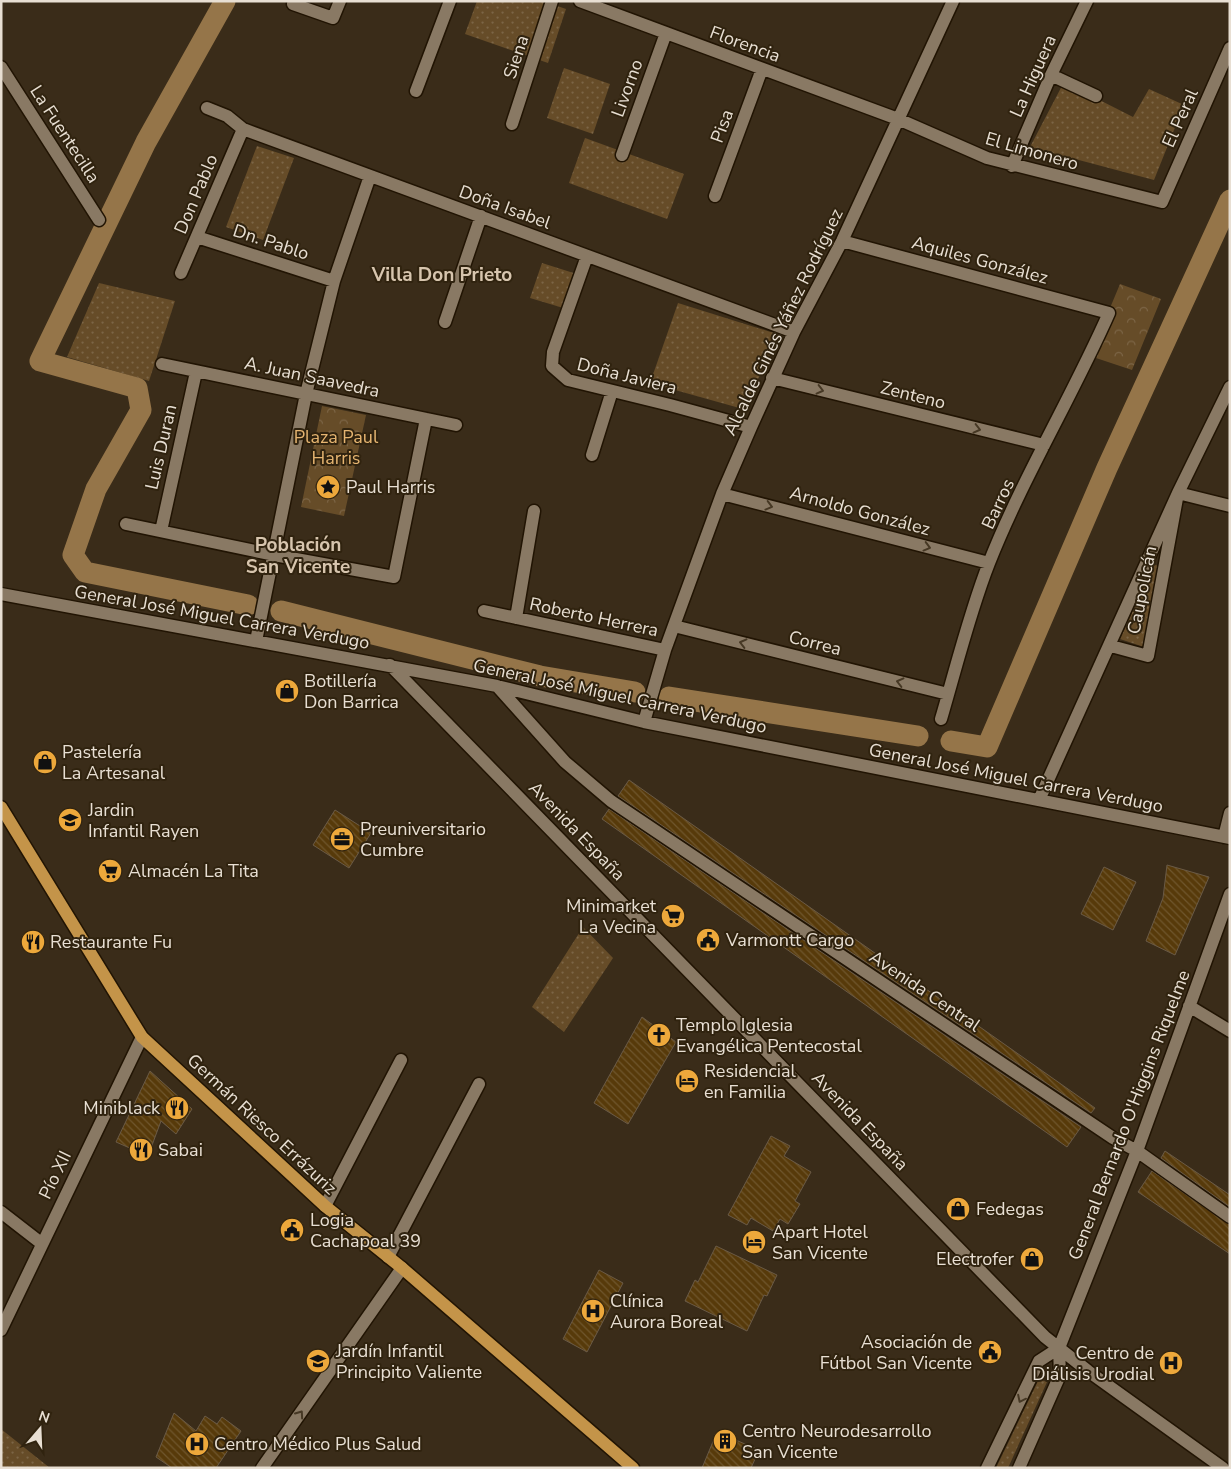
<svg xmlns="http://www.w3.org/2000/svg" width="1231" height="1469" font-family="'Nunito Sans',sans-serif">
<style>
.grass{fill:url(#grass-dots)}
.park{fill:url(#park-crowns)}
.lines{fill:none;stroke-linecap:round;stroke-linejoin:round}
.canal{stroke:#957549;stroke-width:21}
.building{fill:url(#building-back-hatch);stroke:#6a5a46}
.minor-casing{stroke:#211403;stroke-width:15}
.major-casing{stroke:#211403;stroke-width:15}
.minor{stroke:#897964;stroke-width:12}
.major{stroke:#c49449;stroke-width:12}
.oneway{stroke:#463824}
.labels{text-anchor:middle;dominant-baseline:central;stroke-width:4;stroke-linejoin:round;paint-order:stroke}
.street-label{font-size:18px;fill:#e8dfd3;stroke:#30230f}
.park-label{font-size:18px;fill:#e6b571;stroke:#30230f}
.poi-label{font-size:18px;fill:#e8dfd3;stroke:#30230f;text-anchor:start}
.neighbourhood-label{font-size:19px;font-weight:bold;fill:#d7c5ae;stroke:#30230f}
</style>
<defs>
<pattern id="grass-dots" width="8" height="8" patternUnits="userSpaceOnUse" patternTransform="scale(1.25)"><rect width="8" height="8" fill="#664c28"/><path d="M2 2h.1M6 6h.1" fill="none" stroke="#7c6546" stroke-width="1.8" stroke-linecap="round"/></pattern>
<pattern id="park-crowns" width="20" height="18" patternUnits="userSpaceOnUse" patternTransform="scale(1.25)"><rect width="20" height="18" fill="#664c28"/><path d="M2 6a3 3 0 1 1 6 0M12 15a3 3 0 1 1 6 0" fill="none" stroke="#7c6546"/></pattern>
<pattern id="building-back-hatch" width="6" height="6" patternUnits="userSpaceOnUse" patternTransform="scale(1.25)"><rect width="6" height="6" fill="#573a0a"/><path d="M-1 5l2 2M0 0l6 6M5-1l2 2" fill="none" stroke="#6f562d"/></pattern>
</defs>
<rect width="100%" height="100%" fill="#3a2c19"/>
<path class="grass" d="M 477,1 L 543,1 L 566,9 L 548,63 L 465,34 Z
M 564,68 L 610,84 L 593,134 L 547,118 Z
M 1064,82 L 1133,117 L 1149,89 L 1184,105 L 1154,180 L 1030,147 Z
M 585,138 L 684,174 L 667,219 L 569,183 Z
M 257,146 L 294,158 L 263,240 L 226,227 Z
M 542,263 L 583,276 L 570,310 L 530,298 Z
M 99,283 L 175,301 L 149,381 L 67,357 Z
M 678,303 L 780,335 L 743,409 L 650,383 Z
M 1154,565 L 1162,566 L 1144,647 L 1120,639 Z
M 583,927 L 613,958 L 564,1032 L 532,1007 Z
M 1039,1379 L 1047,1382 L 1008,1468 L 996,1468 Z
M 1,1429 L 50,1468 L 1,1468 Z"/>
<path class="park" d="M 1120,284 L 1161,299 L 1132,370 L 1090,356 Z
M 322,406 L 366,415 L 344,516 L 301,507 Z"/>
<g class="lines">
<path class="canal" d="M 225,1 L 146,142 L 40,361 L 137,388 L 141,410 L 96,489 L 73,555 L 85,572 L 248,605
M 281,611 L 540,676 L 635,692
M 669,697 L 918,736
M 951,741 L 987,747 L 1107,468 L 1230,200"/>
</g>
<path class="building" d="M 629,780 L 1095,1108 L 1091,1113 L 618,796 Z
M 609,809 L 1081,1127 L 1067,1147 L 602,819 Z
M 335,810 L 371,833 L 349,868 L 313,845 Z
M 1167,865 L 1209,877 L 1175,955 L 1146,941 L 1163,898 Z
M 1104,867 L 1136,882 L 1113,930 L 1081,914 Z
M 642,1017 L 676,1042 L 628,1124 L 594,1103 Z
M 150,1071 L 192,1109 L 176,1134 L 161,1121 L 148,1156 L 116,1142 Z
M 771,1136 L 790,1146 L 784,1156 L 811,1172 L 795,1201 L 800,1204 L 788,1224 L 780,1219 L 773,1231 L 751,1218 L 747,1225 L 728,1215 Z
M 1165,1151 L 1230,1195 L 1230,1207 L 1161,1158 Z
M 1152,1171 L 1230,1225 L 1230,1254 L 1138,1192 Z
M 716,1246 L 777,1275 L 767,1296 L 764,1295 L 747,1331 L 685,1301 L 695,1280 L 698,1282 Z
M 599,1270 L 623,1283 L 587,1352 L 563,1339 Z
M 174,1413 L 196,1431 L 205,1416 L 217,1424 L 222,1417 L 241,1431 L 216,1468 L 172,1468 L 156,1457 Z
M 717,1432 L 759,1450 L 751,1468 L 702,1468 Z"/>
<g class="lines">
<g class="minor-casing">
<path id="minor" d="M 580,1 L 898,119 L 987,158 L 1162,202 L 1230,48
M 293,4 L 333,18 L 340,1
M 1,67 L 99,220
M 1051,75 L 1096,96
M 416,91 L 450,1
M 207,108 L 227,116 L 243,129 L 794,332
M 512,124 L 552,1
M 622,155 L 666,33
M 1012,166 L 1051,75 L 1087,1
M 715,196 L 762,69
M 197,237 L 334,281
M 842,241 L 1109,313 C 1072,397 1023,477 989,563 C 970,611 956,668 941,719
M 587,256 L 553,352 L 552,366 L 568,380 L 670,405 L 751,427
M 181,273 L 243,129
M 445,322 L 481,216
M 162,364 L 456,425
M 772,378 L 1044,445
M 592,455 L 612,391
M 722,494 L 989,563
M 126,524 L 274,555 L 394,577 L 426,419
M 161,531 L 196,372
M 1,594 L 497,686 L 644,722 L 1230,838
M 484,611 L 665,650
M 516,618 L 534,511
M 674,626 L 948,694
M 256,641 L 306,394 L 334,281 L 370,176
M 1111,646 L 1148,656 L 1178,493 L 1230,506
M 390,665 L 1045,1337 L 1088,1371 L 1223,1468
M 497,686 L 565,762 L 611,801 L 1113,1138 L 1137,1151 L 1230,1217
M 644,722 L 665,650 L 722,494 L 751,427 L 794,332 L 842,241 L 953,1
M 1039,800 L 1178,493 L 1230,387
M 1224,837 L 1230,813
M 1189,1006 L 1230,1031
M 325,1206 L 401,1060
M 1,1212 L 41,1243
M 388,1257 L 479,1084
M 1,1330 L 142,1037
M 262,1468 L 402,1268
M 987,1468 L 1039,1361 L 1059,1348
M 1019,1468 L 1060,1375 L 1059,1348 L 1137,1151 L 1230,894"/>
</g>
<g class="major-casing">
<path id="major" d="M 1,807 L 142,1037 L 325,1206 L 402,1268 L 633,1468"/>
</g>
<use href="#minor" class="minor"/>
<use href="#major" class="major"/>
</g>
<defs><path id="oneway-chevron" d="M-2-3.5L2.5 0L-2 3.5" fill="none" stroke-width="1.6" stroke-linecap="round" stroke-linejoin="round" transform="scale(1.25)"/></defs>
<g class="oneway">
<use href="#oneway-chevron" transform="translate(820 390) rotate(14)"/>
<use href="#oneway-chevron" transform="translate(977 429) rotate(14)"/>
<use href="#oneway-chevron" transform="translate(769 506) rotate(15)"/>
<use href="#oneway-chevron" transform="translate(927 547) rotate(15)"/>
<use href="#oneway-chevron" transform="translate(743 643) rotate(-166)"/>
<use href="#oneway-chevron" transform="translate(900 682) rotate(-166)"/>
<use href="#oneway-chevron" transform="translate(1021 1399) rotate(116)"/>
<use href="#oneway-chevron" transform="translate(300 1414) rotate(-55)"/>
</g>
<defs>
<g id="sight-disc" transform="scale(1.25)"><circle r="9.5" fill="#eda83b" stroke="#30230f"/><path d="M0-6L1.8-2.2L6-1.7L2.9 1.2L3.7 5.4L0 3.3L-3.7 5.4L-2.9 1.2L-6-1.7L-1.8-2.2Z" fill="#111"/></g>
<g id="shop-disc" transform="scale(1.25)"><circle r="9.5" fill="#eda83b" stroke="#30230f"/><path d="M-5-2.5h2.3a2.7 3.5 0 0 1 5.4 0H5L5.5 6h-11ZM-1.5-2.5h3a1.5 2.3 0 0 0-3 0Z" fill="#111"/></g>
<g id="school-disc" transform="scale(1.25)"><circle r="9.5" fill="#eda83b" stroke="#30230f"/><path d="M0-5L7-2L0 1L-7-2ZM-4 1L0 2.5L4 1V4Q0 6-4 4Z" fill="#111"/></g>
<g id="office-disc" transform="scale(1.25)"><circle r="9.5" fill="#eda83b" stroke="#30230f"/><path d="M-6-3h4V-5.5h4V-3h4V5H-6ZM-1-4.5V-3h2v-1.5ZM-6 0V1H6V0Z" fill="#111"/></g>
<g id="supermarket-disc" transform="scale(1.25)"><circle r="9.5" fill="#eda83b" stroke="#30230f"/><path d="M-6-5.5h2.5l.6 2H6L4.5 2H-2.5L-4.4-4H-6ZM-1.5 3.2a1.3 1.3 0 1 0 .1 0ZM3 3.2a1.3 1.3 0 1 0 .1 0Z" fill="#111"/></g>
<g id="civic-disc" transform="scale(1.25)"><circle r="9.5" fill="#eda83b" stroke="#30230f"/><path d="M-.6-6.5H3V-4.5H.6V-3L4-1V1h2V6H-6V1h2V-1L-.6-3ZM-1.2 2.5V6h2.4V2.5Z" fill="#111"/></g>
<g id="restaurant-disc" transform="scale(1.25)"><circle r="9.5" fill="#eda83b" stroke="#30230f"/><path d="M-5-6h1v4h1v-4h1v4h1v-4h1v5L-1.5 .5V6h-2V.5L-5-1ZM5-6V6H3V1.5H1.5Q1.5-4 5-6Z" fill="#111"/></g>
<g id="church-disc" transform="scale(1.25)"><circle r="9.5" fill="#eda83b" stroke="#30230f"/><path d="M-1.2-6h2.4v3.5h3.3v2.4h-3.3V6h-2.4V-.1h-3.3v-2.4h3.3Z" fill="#111"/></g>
<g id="hotel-disc" transform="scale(1.25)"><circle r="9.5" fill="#eda83b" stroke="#30230f"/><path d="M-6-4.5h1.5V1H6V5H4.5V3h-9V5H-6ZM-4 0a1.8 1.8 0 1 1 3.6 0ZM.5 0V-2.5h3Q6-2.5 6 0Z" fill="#111"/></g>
<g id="hospital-disc" transform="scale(1.25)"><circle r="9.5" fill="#eda83b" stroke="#30230f"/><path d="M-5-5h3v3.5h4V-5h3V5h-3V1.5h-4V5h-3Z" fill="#111"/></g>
<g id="building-disc" transform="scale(1.25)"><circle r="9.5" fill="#eda83b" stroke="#30230f"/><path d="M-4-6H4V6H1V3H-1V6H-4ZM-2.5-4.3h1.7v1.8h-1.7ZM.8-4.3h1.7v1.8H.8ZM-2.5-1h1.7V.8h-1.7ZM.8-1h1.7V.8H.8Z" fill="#111"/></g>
</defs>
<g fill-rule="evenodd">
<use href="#sight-disc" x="328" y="487"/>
<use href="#shop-disc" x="287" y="691"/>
<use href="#shop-disc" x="45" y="762"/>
<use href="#school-disc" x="70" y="820"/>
<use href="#office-disc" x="342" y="839"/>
<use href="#supermarket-disc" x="110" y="871"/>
<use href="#supermarket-disc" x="673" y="916"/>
<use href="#civic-disc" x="708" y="940"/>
<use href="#restaurant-disc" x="33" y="942"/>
<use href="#church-disc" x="659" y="1035"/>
<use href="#hotel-disc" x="687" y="1081"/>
<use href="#restaurant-disc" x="177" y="1108"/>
<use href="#restaurant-disc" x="141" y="1150"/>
<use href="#shop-disc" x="958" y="1209"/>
<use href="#civic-disc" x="292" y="1230"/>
<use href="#hotel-disc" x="754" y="1242"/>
<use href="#shop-disc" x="1032" y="1259"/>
<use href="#hospital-disc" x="593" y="1311"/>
<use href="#civic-disc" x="990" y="1352"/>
<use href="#school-disc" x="318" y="1361"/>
<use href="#hospital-disc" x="1171" y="1363"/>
<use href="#building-disc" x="725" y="1441"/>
<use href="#hospital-disc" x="197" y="1444"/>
</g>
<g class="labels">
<g class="street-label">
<text transform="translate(745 44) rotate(20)">Florencia</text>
<text transform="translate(516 57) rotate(-72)">Siena</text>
<text transform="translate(1033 76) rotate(-66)">La Higuera</text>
<text transform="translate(627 88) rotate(-70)">Livorno</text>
<text transform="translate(1180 118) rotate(-66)">El Peral</text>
<text transform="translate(722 126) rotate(-70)">Pisa</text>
<text transform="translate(65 134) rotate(57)">La Fuentecilla</text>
<text transform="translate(1032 151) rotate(16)">El Limonero</text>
<text transform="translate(196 194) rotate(-67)">Don Pablo</text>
<text transform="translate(505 207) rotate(20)">Doña Isabel</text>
<text transform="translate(271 242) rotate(18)">Dn. Pablo</text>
<text transform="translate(980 260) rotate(15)">Aquiles González</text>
<text transform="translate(783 322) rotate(-64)">Alcalde Ginés Yáñez Rodríguez</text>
<text transform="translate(627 376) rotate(14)">Doña Javiera</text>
<text transform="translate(312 377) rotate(12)">A. Juan Saavedra</text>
<text transform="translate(913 395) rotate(14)">Zenteno</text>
<text transform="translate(161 447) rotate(-77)">Luis Duran</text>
<text transform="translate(998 504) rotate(-65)">Barros</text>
<text transform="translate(860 511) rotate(15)">Arnoldo González</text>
<text transform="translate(1142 590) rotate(-79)">Caupolicán</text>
<text transform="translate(222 617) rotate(10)">General José Miguel Carrera Verdugo</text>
<text transform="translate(594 617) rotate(12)">Roberto Herrera</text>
<text transform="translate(815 643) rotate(14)">Correa</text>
<text transform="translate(620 696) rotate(12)">General José Miguel Carrera Verdugo</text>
<text transform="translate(1016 778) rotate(11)">General José Miguel Carrera Verdugo</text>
<text transform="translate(577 831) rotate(46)">Avenida España</text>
<text transform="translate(925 991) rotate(34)">Avenida Central</text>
<text transform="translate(1129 1115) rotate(-69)">General Bernardo O'Higgins Riquelme</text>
<text transform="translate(860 1121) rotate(46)">Avenida España</text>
<text transform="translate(262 1124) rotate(43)">Germán Riesco Errázuriz</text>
<text transform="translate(55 1175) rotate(-64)">Pío XII</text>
</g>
<g class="park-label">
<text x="336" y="437">Plaza Paul<tspan x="336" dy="21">Harris</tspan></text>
</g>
<g class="poi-label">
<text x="346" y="487">Paul Harris</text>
<text x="304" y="681">Botillería<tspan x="304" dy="21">Don Barrica</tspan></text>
<text x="62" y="752">Pastelería<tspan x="62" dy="21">La Artesanal</tspan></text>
<text x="88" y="810">Jardin<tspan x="88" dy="21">Infantil Rayen</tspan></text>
<text x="360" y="829">Preuniversitario<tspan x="360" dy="21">Cumbre</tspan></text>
<text x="128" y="871">Almacén La Tita</text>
<text x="656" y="906" text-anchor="end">Minimarket<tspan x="656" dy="21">La Vecina</tspan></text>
<text x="726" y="940">Varmontt Cargo</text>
<text x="50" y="942">Restaurante Fu</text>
<text x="676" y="1025">Templo Iglesia<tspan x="676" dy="21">Evangélica Pentecostal</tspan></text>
<text x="704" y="1071">Residencial<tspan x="704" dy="21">en Familia</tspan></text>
<text x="160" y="1108" text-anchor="end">Miniblack</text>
<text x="158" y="1150">Sabai</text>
<text x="976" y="1209">Fedegas</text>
<text x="310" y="1220">Logia<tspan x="310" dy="21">Cachapoal 39</tspan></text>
<text x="772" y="1232">Apart Hotel<tspan x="772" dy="21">San Vicente</tspan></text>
<text x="1014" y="1259" text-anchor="end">Electrofer</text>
<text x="610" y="1301">Clínica<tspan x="610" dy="21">Aurora Boreal</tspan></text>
<text x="972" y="1342" text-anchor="end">Asociación de<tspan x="972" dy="21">Fútbol San Vicente</tspan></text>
<text x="336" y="1351">Jardín Infantil<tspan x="336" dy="21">Principito Valiente</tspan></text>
<text x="1154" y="1353" text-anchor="end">Centro de<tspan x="1154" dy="21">Diálisis Urodial</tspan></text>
<text x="742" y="1431">Centro Neurodesarrollo<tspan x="742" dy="21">San Vicente</tspan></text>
<text x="214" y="1444">Centro Médico Plus Salud</text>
</g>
<g class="neighbourhood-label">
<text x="442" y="275">Villa Don Prieto</text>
<text x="298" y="545">Población<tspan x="298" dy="22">San Vicente</tspan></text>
</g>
</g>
<rect width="1231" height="1469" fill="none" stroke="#e8dfd3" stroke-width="5"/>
<g transform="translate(40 1429) rotate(19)" stroke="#30230f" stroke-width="4" paint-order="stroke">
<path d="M0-4L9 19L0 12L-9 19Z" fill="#e8dfd3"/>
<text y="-8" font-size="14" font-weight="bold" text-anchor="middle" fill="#e8dfd3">N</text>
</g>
</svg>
